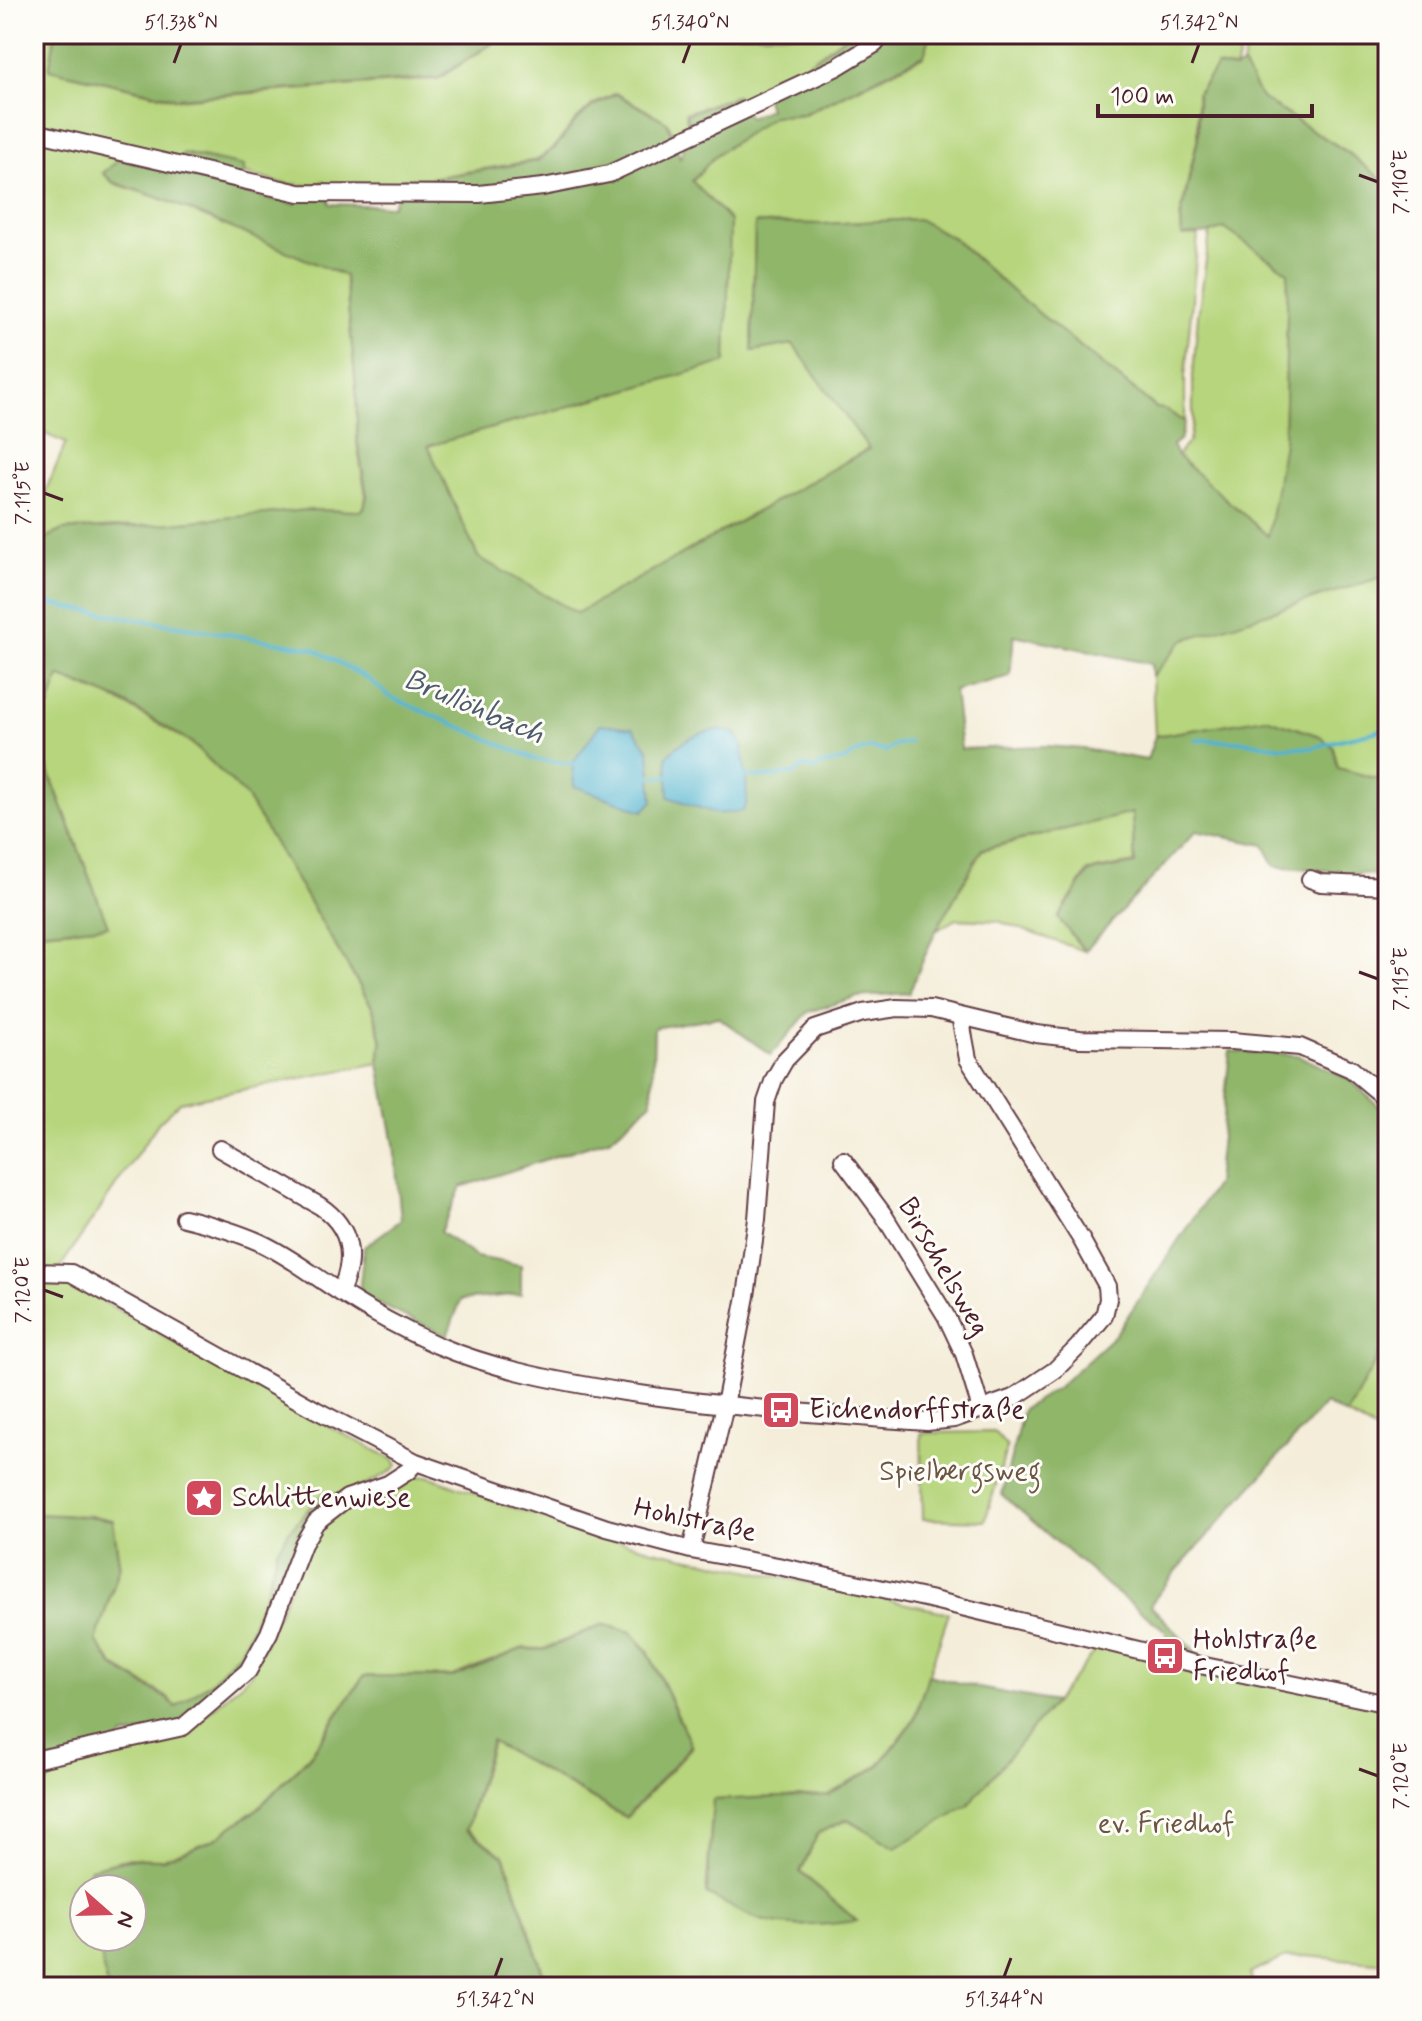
<svg xmlns="http://www.w3.org/2000/svg" width="1422" height="2021" font-family="Mynerve,sans-serif">
<style>
.green{fill:#b6d57b;stroke:#807a53;stroke-width:2}
.forest{fill:#90b66b;stroke:#6d6a4b;stroke-width:2}
.water{fill:#51b4d0;stroke:#4e6a7e;stroke-width:2}
.lines{fill:none;stroke-linecap:round;stroke-linejoin:round}
.stream{stroke:#51b4d0;stroke-width:4}
.minor-casing{stroke:#643e45;stroke-width:20}
.minor{stroke:#fff;stroke-width:16}
.ticks{fill:none;stroke:#4a1f2b;stroke-width:3}
.labels{text-anchor:middle;dominant-baseline:central;stroke-width:6;stroke-linejoin:round;paint-order:stroke}
.street-label{font-size:28px;fill:#4a1f2b;stroke:#fdfcf7}
.poi-label{font-size:28px;fill:#4a1f2b;stroke:#fdfcf7;text-anchor:start}
.park-label{font-size:28px;fill:#6a5643;stroke:#fdfcf7}
.water-label{font-size:30px;font-style:italic;fill:#4d5b6d;stroke:#fdfcf7}
.neatline{fill:none;stroke:#4a1f2b;stroke-width:3}
.ticks-label{font-size:20px;text-anchor:middle;fill:#4a1f2b}
</style>
<rect width="100%" height="100%" fill="#fdfcf7"/>
<filter id="ink" filterUnits="userSpaceOnUse"><feTurbulence type="fractalNoise" baseFrequency=".0125" numOctaves="2"/><feDisplacementMap in="SourceGraphic" scale="16" xChannelSelector="R" yChannelSelector="G"/><feConvolveMatrix kernelMatrix="1 2 1 2 8 2 1 2 1" color-interpolation-filters="sRGB"/></filter>
<filter id="wash" filterUnits="userSpaceOnUse"><feTurbulence type="fractalNoise" baseFrequency=".006" numOctaves="4" result="noise"/><feDisplacementMap in="SourceGraphic" scale="32" xChannelSelector="R" yChannelSelector="G"/><feGaussianBlur stdDeviation="1.8" result="paint"/><feColorMatrix in="noise" values="0 0 0 0 0 0 0 0 0 0 0 0 0 0 0 0 0 1.4 0 .05"/><feComposite in="paint" operator="in"/></filter>
<g filter="url(#wash)">
<rect width="100%" height="100%" fill="#f4edd9"/>
<path class="green" d="M 34,34 L 55,34 L 49,69 L 176,99 L 438,79 L 508,34 L 848,34 L 805,65 L 761,85 L 763,92 L 740,101 L 736,96 L 685,113 L 689,128 L 673,133 L 667,122 L 616,93 L 592,105 L 575,121 L 555,146 L 537,160 L 430,178 L 403,179 L 398,187 L 327,187 L 324,181 L 312,186 L 280,183 L 244,173 L 244,166 L 184,153 L 166,169 L 120,159 L 103,173 L 113,183 L 168,201 L 345,276 L 356,388 L 357,444 L 366,496 L 364,507 L 360,511 L 306,510 L 141,526 L 62,530 L 34,544 L 34,500 L 41,502 L 66,443 L 34,429 Z
M 931,34 L 1245,34 L 1235,69 L 1217,66 L 1197,93 L 1197,140 L 1180,217 L 1182,236 L 1198,235 L 1185,376 L 1185,420 C 1173,419 1173,409 1157,408 L 1014,293 L 954,238 L 918,219 L 823,224 L 755,223 L 752,351 L 793,344 L 869,448 L 577,613 L 478,557 L 428,446 L 726,362 L 730,221 L 692,181 L 717,154 L 773,116 L 803,115 L 924,56 Z
M 1250,34 L 1388,34 L 1388,191 L 1381,179 L 1348,152 L 1261,98 L 1242,64 Z
M 1224,228 L 1288,272 L 1284,442 L 1269,537 L 1177,456 L 1189,441 L 1193,421 L 1193,375 L 1198,315 L 1210,233 Z
M 1388,575 L 1388,777 L 1374,778 L 1338,768 L 1333,747 L 1266,718 L 1155,736 L 1152,677 L 1183,640 Z
M 59,676 L 117,700 L 191,743 L 246,796 L 373,1009 L 381,1040 L 379,1063 L 180,1102 L 159,1122 L 61,1266 C 81,1293 116,1308 145,1325 C 226,1373 310,1417 394,1460 L 397,1465 L 391,1471 L 366,1485 L 342,1494 L 322,1495 L 308,1509 L 289,1531 L 277,1550 L 265,1595 L 241,1651 L 212,1681 L 176,1707 L 167,1697 L 115,1666 L 96,1641 L 120,1567 L 113,1520 L 94,1516 L 34,1514 L 34,933 L 108,926 L 38,742 Z
M 1132,813 L 1135,863 L 1088,871 L 1058,918 L 1084,951 L 998,921 L 956,919 L 936,931 L 982,850 Z
M 1388,1338 L 1388,1437 L 1347,1415 Z
M 994,1432 L 1007,1447 L 985,1521 L 923,1519 L 921,1433 Z
M 428,1476 L 515,1508 L 603,1536 L 653,1550 L 949,1613 L 913,1721 L 879,1765 L 828,1795 L 713,1800 L 706,1894 L 758,1919 L 800,1926 L 857,1921 L 801,1872 L 818,1833 L 848,1820 L 895,1847 L 968,1805 L 1055,1702 L 1102,1641 L 1388,1704 L 1388,1963 L 1304,1956 L 1286,1957 L 1249,1974 L 1255,1987 L 548,1987 L 505,1856 L 467,1829 L 492,1742 L 626,1818 L 692,1747 L 648,1650 L 631,1632 L 603,1624 L 544,1649 L 523,1648 L 452,1676 L 363,1676 L 310,1755 L 259,1807 L 215,1839 L 163,1859 L 129,1858 L 90,1868 L 84,1889 L 84,1937 L 97,1937 L 107,1987 L 40,1987 L 34,1971 L 34,1802 L 57,1769 L 185,1734 L 251,1674 L 318,1525 L 347,1505 L 392,1487 L 415,1477 Z"/>
<path class="forest" d="M 56,34 L 506,34 L 438,78 L 176,98 L 49,69 Z
M 849,34 L 931,34 L 924,55 L 803,114 L 773,116 L 717,154 L 692,181 L 730,221 L 726,362 L 428,446 L 478,557 L 577,613 L 869,449 L 793,344 L 752,351 L 755,223 L 823,224 L 918,219 L 954,239 L 1014,293 L 1156,408 C 1174,409 1173,419 1185,421 L 1180,440 L 1172,445 L 1177,456 L 1268,536 L 1284,442 L 1288,272 L 1224,228 L 1210,233 L 1182,236 L 1181,217 L 1198,139 L 1198,93 L 1217,66 L 1235,69 L 1243,65 L 1261,98 L 1348,153 L 1381,179 L 1388,192 L 1388,575 L 1183,640 L 1152,677 L 1151,664 L 1014,635 L 1010,676 L 954,691 L 961,749 L 1046,746 L 1084,749 L 1147,760 L 1155,736 L 1266,718 L 1320,736 L 1333,747 L 1338,768 L 1374,778 L 1388,777 L 1388,876 L 1275,866 L 1264,845 L 1196,831 L 1085,951 L 1058,918 L 1089,872 L 1135,864 L 1132,813 L 982,849 L 935,932 L 909,993 L 856,997 L 808,1012 L 771,1055 L 718,1017 L 654,1028 L 652,1102 L 611,1138 L 461,1187 L 440,1232 L 476,1257 L 521,1265 L 521,1294 L 461,1300 L 447,1336 L 359,1295 L 364,1247 L 401,1220 L 394,1144 L 379,1064 L 382,1040 L 373,1008 L 246,796 L 191,742 L 118,699 L 59,676 L 37,742 L 108,926 L 34,932 L 34,544 L 63,530 L 141,526 L 306,510 L 360,511 L 364,508 L 367,496 L 358,444 L 356,388 L 345,276 L 168,201 L 113,182 L 103,173 L 120,159 L 166,169 L 184,154 L 244,166 L 242,193 L 295,204 L 311,188 L 324,181 L 327,187 L 330,204 L 392,206 L 403,179 L 430,179 L 537,161 L 556,147 L 575,122 L 593,106 L 616,94 L 667,122 L 680,158 L 690,128 L 686,114 L 736,96 L 749,118 L 769,109 L 762,85 L 806,65 Z
M 1230,1051 L 1297,1055 L 1349,1079 L 1382,1109 L 1386,1063 L 1388,1063 L 1388,1338 L 1346,1415 L 1325,1404 L 1178,1569 L 1150,1605 L 1197,1653 L 1200,1665 L 1165,1656 L 1166,1631 L 1109,1587 L 1002,1495 L 1023,1409 L 1057,1388 L 1115,1335 L 1216,1184 Z
M 342,1494 L 313,1519 L 266,1630 L 246,1666 L 183,1723 L 122,1737 L 116,1752 L 57,1768 L 34,1800 L 34,1514 L 94,1517 L 113,1520 L 119,1566 L 96,1641 L 114,1667 L 166,1698 L 176,1707 L 212,1681 L 241,1651 L 265,1595 L 277,1550 L 289,1531 L 322,1495 Z
M 603,1625 L 631,1632 L 648,1652 L 691,1746 L 626,1817 L 491,1741 L 466,1830 L 504,1856 L 547,1987 L 107,1987 L 97,1937 L 132,1937 L 132,1889 L 86,1889 L 90,1868 L 129,1859 L 164,1859 L 215,1839 L 259,1808 L 311,1755 L 364,1676 L 453,1677 L 522,1649 L 544,1650 Z
M 928,1675 L 984,1689 L 1055,1702 L 968,1805 L 896,1848 L 848,1819 L 818,1833 L 800,1872 L 857,1921 C 826,1925 788,1929 758,1919 C 740,1913 723,1902 707,1894 L 713,1800 L 829,1795 L 879,1766 L 914,1721 Z"/>
<path class="water" d="M 600,724 L 633,728 L 649,750 L 653,801 L 643,811 L 574,786 L 572,764 Z
M 718,730 L 735,733 L 742,744 L 746,776 L 747,801 L 743,811 L 717,814 L 669,797 L 667,756 C 682,740 695,733 718,730 Z"/>
<g class="lines">
<path class="stream" d="M 34,596 L 40,601 L 65,607 L 312,648 L 370,680 L 390,697 L 537,760 L 574,764
M 1195,740 L 1237,741 L 1284,747 L 1312,748 L 1339,740 L 1375,732 L 1388,726
M 741,776 L 777,777 L 785,774 L 794,774 L 804,766 L 814,769 L 822,765 L 846,760 L 857,752 L 870,748 L 886,751 L 894,745 L 909,742
M 649,777 L 673,776"/>
</g>
</g>
<g filter="url(#ink)">
<g class="lines">
<g class="minor-casing">
<path id="minor" d="M 34,130 L 43,134 L 299,193 L 479,194 L 543,187 L 609,174 L 837,67 L 875,44 L 882,34
M 1310,879 L 1321,883 L 1388,886
M 220,1149 L 320,1206 C 352,1228 356,1258 340,1292
M 843,1160 L 883,1214 L 946,1316 L 964,1354 L 981,1409
M 184,1218 C 209,1224 234,1231 259,1242 C 288,1255 314,1276 341,1293 C 372,1313 404,1330 437,1345 C 496,1370 562,1382 625,1392 C 725,1407 826,1415 927,1422 L 954,1419 L 1013,1398 L 1055,1370 L 1078,1347 L 1104,1316 L 1108,1299 L 1107,1286 L 1081,1239 L 968,1059 L 960,1016
M 34,1272 L 71,1273 L 316,1410 L 416,1462 L 607,1528 L 691,1550 L 778,1566 L 929,1599 L 1200,1665 L 1388,1704
M 691,1550 L 725,1405 L 746,1296 L 757,1219 L 766,1102 L 774,1079 L 785,1060 L 815,1029 L 863,1013 L 897,1008 L 931,1009 L 1036,1034 L 1080,1039 L 1232,1041 L 1300,1047 L 1351,1069 L 1388,1100
M 34,1760 L 183,1727 L 248,1671 L 269,1633 L 303,1544 L 316,1522 L 347,1498 L 388,1484 L 408,1471 L 416,1462"/>
</g>
<use href="#minor" class="minor"/>
</g>
</g>
<path class="ticks" d="M 174,63 L 181,44M 683,63 L 690,44M 1192,63 L 1199,44M 1359,175 L 1378,182M 44,493 L 63,500M 1359,972 L 1378,979M 44,1290 L 63,1297M 1359,1769 L 1378,1776M 495,1977 L 502,1958M 1004,1977 L 1011,1958"/>
<defs>
<g id="bus-square" transform="scale(2)"><rect x="-9" y="-9" width="18" height="18" rx="4" fill="#d1495b" stroke="#fdfcf7"/><path d="M-5-6H5V4H4V6H2V4H-2V6H-4V4H-5ZM-3.5-4V0h7V-4ZM-3.5 1.2v1.5H-2V1.2ZM2 1.2v1.5H3.5V1.2Z" fill="#fff"/></g>
<g id="sight-square" transform="scale(2)"><rect x="-9" y="-9" width="18" height="18" rx="4" fill="#d1495b" stroke="#fdfcf7"/><path d="M0-6L1.8-2.2L6-1.7L2.9 1.2L3.7 5.4L0 3.3L-3.7 5.4L-2.9 1.2L-6-1.7L-1.8-2.2Z" fill="#fff"/></g>
</defs>
<g fill-rule="evenodd">
<use href="#bus-square" x="781" y="1410"/>
<use href="#sight-square" x="204" y="1498"/>
<use href="#bus-square" x="1165" y="1656"/>
</g>
<g class="labels">
<g class="street-label">
<text transform="translate(943 1267) rotate(60)">Birschelsweg</text>
<text transform="translate(695 1521) rotate(12)">Hohlstraße</text>
</g>
<g class="poi-label">
<text x="809" y="1410">Eichendorffstraße</text>
<text x="232" y="1498">Schlittenwiese</text>
<text x="1193" y="1640">Hohlstraße<tspan x="1193" dy="32">Friedhof</tspan></text>
</g>
<g class="park-label">
<text x="960" y="1472">Spielbergsweg</text>
<text x="1166" y="1824">ev. Friedhof</text>
</g>
<g class="water-label">
<text transform="translate(474 707) rotate(23)">Brullöhbach</text>
</g>
</g>
<rect width="1422" height="2021" fill="none" stroke="#fdfcf7" stroke-width="88"/>
<g transform="translate(108 1913) rotate(110)"><circle r="38" fill="#fdfcf7" stroke="#b5a4a5" stroke-width="2"/>
<path d="M0-6L14 30L0 20L-14 30Z" fill="#d1495b"/>
<text y="-12" font-size="22" font-weight="bold" text-anchor="middle" fill="#4a1f2b">N</text>
</g>
<path d="M1098 104v12h214v-12" fill="none" stroke="#4a1f2b" stroke-width="4"/>
<text x="1110" y="104" font-size="24" fill="#4a1f2b" stroke="#fdfcf7" stroke-width="6" paint-order="stroke">100 m</text>
<rect x="44" y="44" width="1334" height="1933" class="neatline"/>
<g class="ticks-label">
<text x="181" y="29">51.338°N</text>
<text x="690" y="29">51.340°N</text>
<text x="1199" y="29">51.342°N</text>
<text transform="translate(1400 182) rotate(-90)" y="7">7.110°E</text>
<text transform="translate(22 493) rotate(-90)" y="7">7.115°E</text>
<text transform="translate(1400 979) rotate(-90)" y="7">7.115°E</text>
<text transform="translate(22 1290) rotate(-90)" y="7">7.120°E</text>
<text transform="translate(1400 1776) rotate(-90)" y="7">7.120°E</text>
<text x="495" y="2006">51.342°N</text>
<text x="1004" y="2006">51.344°N</text>
</g>
</svg>
